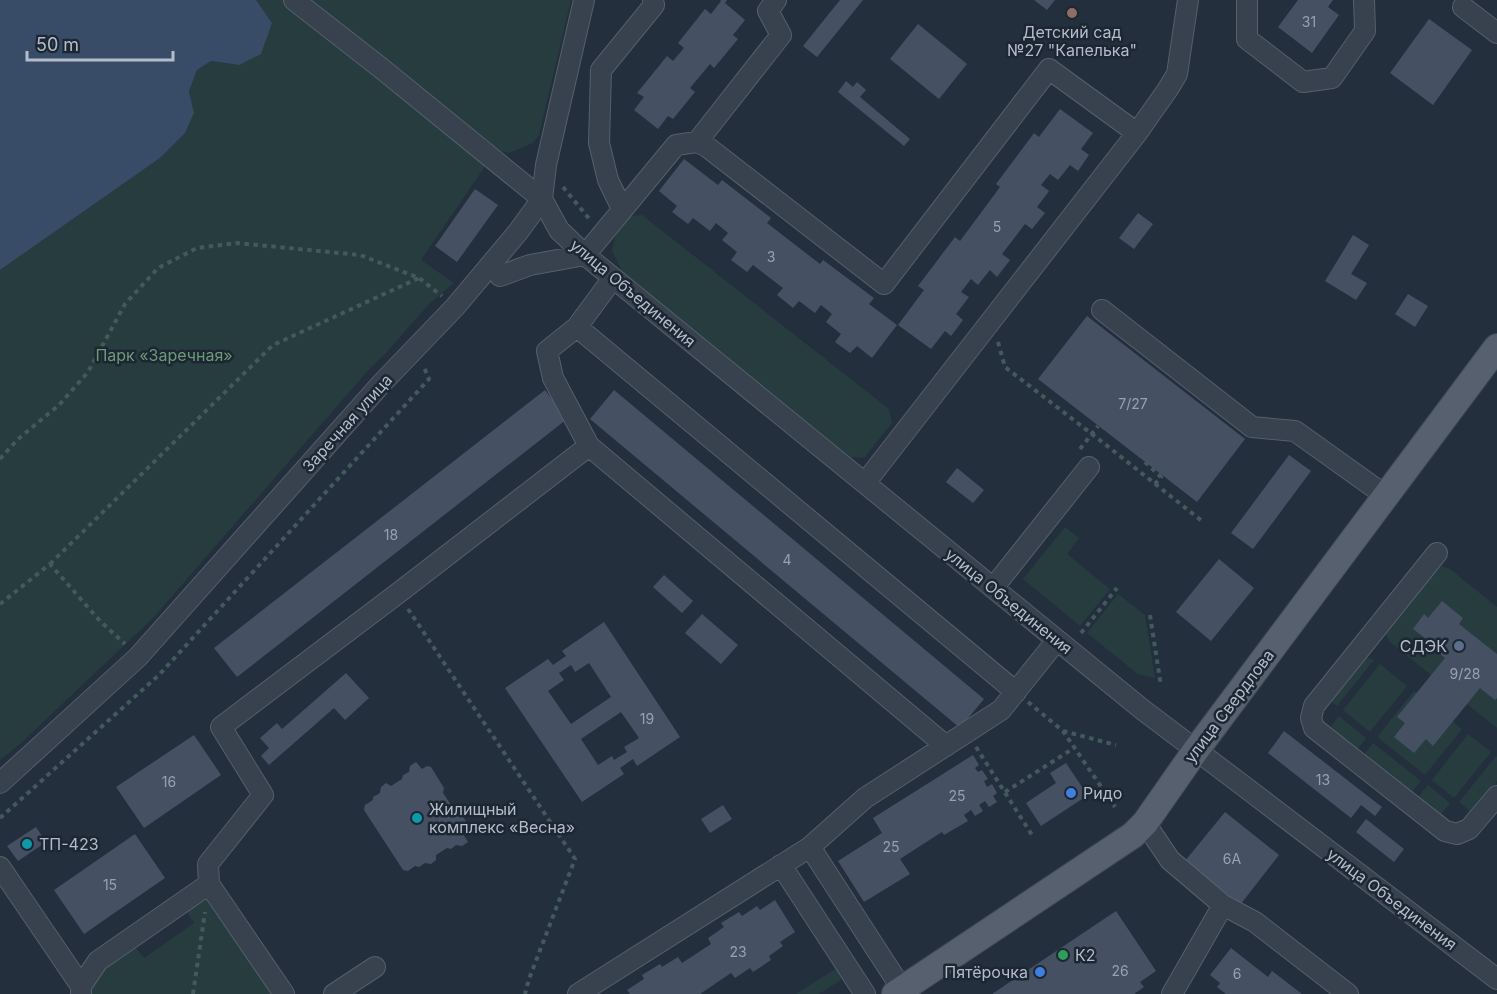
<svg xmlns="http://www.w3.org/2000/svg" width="1497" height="994" font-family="Inter,sans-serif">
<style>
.green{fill:#263c3f}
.water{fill:#394c67}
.building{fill:#455162;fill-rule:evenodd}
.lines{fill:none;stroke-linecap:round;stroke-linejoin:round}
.minor-casing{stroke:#565f6c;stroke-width:22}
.major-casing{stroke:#414a57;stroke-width:28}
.path{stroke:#44595c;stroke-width:4;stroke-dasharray:4.5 4.5;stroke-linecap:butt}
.minor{stroke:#38414e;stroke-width:20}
.major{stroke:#56606e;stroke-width:26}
.education-dot{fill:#8d6e63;stroke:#1d2633;stroke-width:2}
.service-dot{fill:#5c6f8a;stroke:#1d2633;stroke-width:2}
.shop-dot{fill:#3f7fe0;stroke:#1d2633;stroke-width:2}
.culture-dot{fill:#0f9aa8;stroke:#1d2633;stroke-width:2}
.leisure-dot{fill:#2e9e5b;stroke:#1d2633;stroke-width:2}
.labels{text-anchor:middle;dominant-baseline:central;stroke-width:5;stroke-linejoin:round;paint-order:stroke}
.number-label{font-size:14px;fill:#98a1af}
.poi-label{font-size:16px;fill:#b4bcc9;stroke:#1d2633;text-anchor:start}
.street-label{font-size:16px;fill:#b4bcc9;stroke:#1d2633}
.park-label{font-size:16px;fill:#6b9a76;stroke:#1d2633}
</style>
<rect width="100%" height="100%" fill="#242f3e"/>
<path class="green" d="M 256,0 L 571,0 L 539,135 L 533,143 L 509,153 L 497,150 L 388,61 L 486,165 L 421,260 L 454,283 L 430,303 L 384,355 L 371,367 L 153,618 L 20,744 L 0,760 L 0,270 L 160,158 L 185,133 L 194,113 L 189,91 L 197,70 L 211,61 L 239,65 L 272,23 Z
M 642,215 L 889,409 L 892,423 L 864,458 L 850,457 L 625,277 L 612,251 L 616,234 L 630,216 Z
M 1065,527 L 1079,538 L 1067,554 L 1110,589 L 1080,626 L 1023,579 Z
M 1442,566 L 1450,569 L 1497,607 L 1497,728 L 1390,642 L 1386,635 L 1389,625 L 1434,570 Z
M 1118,594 L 1145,615 L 1155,678 L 1138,674 L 1087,633 Z
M 1366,657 L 1374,660 L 1337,706 L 1327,698 L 1358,659 Z
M 1380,664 L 1407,686 L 1370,732 L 1343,710 Z
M 1414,691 L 1462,729 L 1425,775 L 1377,737 Z
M 1339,716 L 1366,738 L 1356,751 L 1329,729 Z
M 1468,734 L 1491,752 L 1454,798 L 1432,780 Z
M 1373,743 L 1421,781 L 1411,793 L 1363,756 Z
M 1496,756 L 1497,757 L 1497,781 L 1472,813 L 1459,802 Z
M 1428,785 L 1450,803 L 1440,816 L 1417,798 Z
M 207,900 L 217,905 L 277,994 L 92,994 L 92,989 L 103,967 L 134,945 L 144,958 L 194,923 L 185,909 L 197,901 Z
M 840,966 L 847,976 L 819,994 L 796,994 Z"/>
<path class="water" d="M 0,0 L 256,0 L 272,23 L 261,54 L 239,65 L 211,61 L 197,70 L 189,91 L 194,113 L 185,133 L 160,158 L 0,270 Z"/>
<path class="building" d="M 720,0 L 727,0 L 725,3 L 745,20 L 733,35 L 738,39 L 714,68 L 710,64 L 690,88 L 695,92 L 673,119 L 668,116 L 658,129 L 634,110 L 644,97 L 637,93 L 667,56 L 673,61 L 684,48 L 678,43 L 705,9 L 711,14 L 721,1 Z
M 840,0 L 863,0 L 817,57 L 803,46 Z
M 1034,0 L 1055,0 L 1047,10 Z
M 1298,0 L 1333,0 L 1328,7 L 1339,15 L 1312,53 L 1278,27 Z
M 1429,19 L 1472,50 L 1433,105 L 1390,73 Z
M 918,24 L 967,64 L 939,99 L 890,59 Z
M 846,81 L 853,87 L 857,82 L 866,90 L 860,97 L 910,139 L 904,146 L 838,92 Z
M 1060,109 L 1093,133 L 1081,149 L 1089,155 L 1078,171 L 1070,165 L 1058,180 L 1050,174 L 1041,185 L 1049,191 L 1037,207 L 1045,213 L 1032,229 L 1025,224 L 1002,254 L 1010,260 L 997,277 L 990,270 L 978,285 L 971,279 L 961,292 L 969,297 L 956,314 L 963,320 L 951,336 L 945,331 L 931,349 L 898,325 L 924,290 L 918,286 L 955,237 L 960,241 L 1000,187 L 996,184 L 1034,133 L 1039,137 Z
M 684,159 L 718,185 L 722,180 L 771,218 L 767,223 L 820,264 L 823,260 L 874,298 L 869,304 L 897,325 L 872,358 L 857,346 L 850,353 L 835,342 L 841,334 L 826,322 L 832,314 L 821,305 L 815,313 L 799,301 L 793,308 L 777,295 L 783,288 L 753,265 L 747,272 L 731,260 L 737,252 L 722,240 L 728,233 L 716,223 L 710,231 L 693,218 L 688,224 L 672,212 L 677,206 L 659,191 Z
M 475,189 L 498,205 L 457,262 L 435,246 Z
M 1138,213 L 1153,224 L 1134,249 L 1119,238 Z
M 1353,235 L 1369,245 L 1351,274 L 1367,283 L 1356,300 L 1325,281 Z
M 1408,294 L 1428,306 L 1415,327 L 1395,314 Z
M 1087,316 L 1245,439 L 1197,502 L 1038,379 Z
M 545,390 L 567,419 L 237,677 L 214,648 Z
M 614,390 L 984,699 L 960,728 L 590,419 Z
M 1289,455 L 1311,471 L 1253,549 L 1231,533 Z
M 957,468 L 984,490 L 973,503 L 946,482 Z
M 1219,559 L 1254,588 L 1211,641 L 1176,612 Z
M 664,575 L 693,601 L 682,613 L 653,587 Z
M 1442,601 L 1463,618 L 1459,624 L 1497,654 L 1497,698 L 1495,700 L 1480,688 L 1433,746 L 1426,739 L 1414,753 L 1394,737 L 1405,723 L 1397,717 L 1445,658 L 1428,645 L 1430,642 L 1413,629 L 1424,614 L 1428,618 Z
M 702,614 L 738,645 L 721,664 L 685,633 Z
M 604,622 L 680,737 L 637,766 L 633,759 L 620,768 L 624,774 L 582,802 L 505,688 L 548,659 L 553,665 L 566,656 L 562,651 ZM 589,663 L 611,697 L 571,724 L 548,691 L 564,680 L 559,673 L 571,665 L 575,672 ZM 621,712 L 639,738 L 624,747 L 627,752 L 614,760 L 612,756 L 598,765 L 581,739 Z
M 346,673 L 369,698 L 345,720 L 334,708 L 269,765 L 261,756 L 269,748 L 260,738 L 277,723 L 282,729 Z
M 1284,731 L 1382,807 L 1375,816 L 1361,805 L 1351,818 L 1268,753 Z
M 194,735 L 221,775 L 144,828 L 116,787 Z
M 973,755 L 979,765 L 975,768 L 978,772 L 982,770 L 988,779 L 984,781 L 987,787 L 992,784 L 997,793 L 993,796 L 997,802 L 989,807 L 985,801 L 979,805 L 983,811 L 975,816 L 971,810 L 964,815 L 968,821 L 944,835 L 942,832 L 900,859 L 910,874 L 864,902 L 838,861 L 882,833 L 873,818 Z
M 416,762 L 422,769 L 427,766 L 431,767 L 444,788 L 443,793 L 451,805 L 456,806 L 469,826 L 468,831 L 463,834 L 468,842 L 462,846 L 456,845 L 451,849 L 447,848 L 436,855 L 436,860 L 431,864 L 425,863 L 419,867 L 415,866 L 408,871 L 403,870 L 364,810 L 365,805 L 373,800 L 373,797 L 380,793 L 381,787 L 386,783 L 391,786 L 402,779 L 403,775 L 409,772 L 410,766 Z
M 1066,763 L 1084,790 L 1082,799 L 1041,826 L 1026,803 L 1056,783 L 1050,773 Z
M 723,805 L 732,819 L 710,833 L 701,819 Z
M 1225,812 L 1279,855 L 1240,905 L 1185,861 Z
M 1366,819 L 1404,849 L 1394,862 L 1356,832 Z
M 36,827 L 46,842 L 18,861 L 7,846 Z
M 135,834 L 165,878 L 84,934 L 54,890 Z
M 775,900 L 795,932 L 780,942 L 783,946 L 769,956 L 771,960 L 753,972 L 750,968 L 735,978 L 731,973 L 700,994 L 630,994 L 627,990 L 644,979 L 642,975 L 660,964 L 662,967 L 678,957 L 682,963 L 711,944 L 708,938 L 724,927 L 721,923 L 739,912 L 742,916 L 757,906 L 760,910 Z
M 1116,911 L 1156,971 L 1140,982 L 1144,987 L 1134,994 L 992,994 Z
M 1231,948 L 1268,977 L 1272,971 L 1302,994 L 1226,994 L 1217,987 L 1220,983 L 1210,975 Z"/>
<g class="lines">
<g class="minor-casing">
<path id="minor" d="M 294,0 L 381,68 L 542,199 L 559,230 L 585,255 L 1143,710 L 1245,787 L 1497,979
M 1247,0 L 1247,39 L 1303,82 L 1332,78 L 1365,31 L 1364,0
M 1463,7 L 1497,33
M 697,142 L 781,35 L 768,11 L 776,0
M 622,209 L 608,180 L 599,143 L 601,70 L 654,5 L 653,0
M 500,276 L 530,265 L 585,255 L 676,145 L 697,142 L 706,146 L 884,284 L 1049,69 L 1137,133
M 1102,310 L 1252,427 L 1295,431 L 1386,496
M 577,327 L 1016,692
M 589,446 L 946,746
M 865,483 L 1137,133 L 1168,89 L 1177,74 L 1188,0
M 1437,553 L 1314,706 L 1311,718 L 1314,728 L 1445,831 L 1457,834 L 1469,829 L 1497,796
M 993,588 L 1089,467
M 0,783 L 138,657 L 382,383 L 455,307 L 518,232 L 542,199 L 546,165 L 584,0
M 1145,823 L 1170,860 L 1223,905 L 1255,922 L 1348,994
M 810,847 L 902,989
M 781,865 L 865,994
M 0,867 L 81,986
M 209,884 L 284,994
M 81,994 L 81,986 L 98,961 L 209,884 L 208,864 L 263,795 L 221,727 L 397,594 L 589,446 L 553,378 L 547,351 L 577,327 L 613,278
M 334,994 L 375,967
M 578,994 L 810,847 L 865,798 L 1001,710 L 1057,640
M 1172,994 L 1223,905"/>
</g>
<g class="major-casing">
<path id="major" d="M 895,994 L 1133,835 L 1145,823 L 1196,750 L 1497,347"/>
</g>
<path class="path" d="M 563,187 L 591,221
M 998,342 L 1005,367 L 1101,441 L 1202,521
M 1080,449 L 1098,426
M 0,459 L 17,440 L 59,405 L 88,372 L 125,304 L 158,268 L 197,248 L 237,243 L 360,255 L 419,278 L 442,296
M 1145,462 L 1161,477 L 1155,484
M 50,564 L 273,345 L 419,278
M 0,604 L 50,564 L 100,621 L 125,644
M 408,609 L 575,859 L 529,979 L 525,994
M 1150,615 L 1161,686
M 1081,633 L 1117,588
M 1028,702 L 1063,731 L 1115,807
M 1063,731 L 1116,745
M 976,747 L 1032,835
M 1005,792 L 1074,748
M 0,818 L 159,675 L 429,379 L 423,365
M 193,994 L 205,912"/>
<use href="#minor" class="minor"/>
<use href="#major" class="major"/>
</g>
<circle class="education-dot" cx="1072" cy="13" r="6"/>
<circle class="service-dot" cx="1459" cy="646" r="6"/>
<g class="shop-dot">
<circle cx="1071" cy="793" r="6"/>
<circle cx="1040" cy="972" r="6"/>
</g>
<g class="culture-dot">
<circle cx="417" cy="818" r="6"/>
<circle cx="27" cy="844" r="6"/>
</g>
<circle class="leisure-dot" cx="1063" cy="955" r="6"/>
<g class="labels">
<g class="number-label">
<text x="1309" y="21">31</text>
<text x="997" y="226">5</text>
<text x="771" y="256">3</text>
<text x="1133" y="403">7/27</text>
<text x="391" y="534">18</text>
<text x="787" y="559">4</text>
<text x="1465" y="673">9/28</text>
<text x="647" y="718">19</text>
<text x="1323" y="779">13</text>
<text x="169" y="781">16</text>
<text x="957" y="795">25</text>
<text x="891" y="846">25</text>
<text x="1232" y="858">6А</text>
<text x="110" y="884">15</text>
<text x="738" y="951">23</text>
<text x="1120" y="970">26</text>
<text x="1237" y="973">6</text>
</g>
<g class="poi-label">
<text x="1072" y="32" text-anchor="middle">Детский сад<tspan x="1072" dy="18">№27 "Капелька"</tspan></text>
<text x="1447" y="646" text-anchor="end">СДЭК</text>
<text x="1083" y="793">Ридо</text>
<text x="429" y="809">Жилищный<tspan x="429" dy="18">комплекс «Весна»</tspan></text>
<text x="39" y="844">ТП-423</text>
<text x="1075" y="955">К2</text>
<text x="1028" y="972" text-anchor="end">Пятёрочка</text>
</g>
<g class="street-label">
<text transform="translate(633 293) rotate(40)">улица Объединения</text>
<text transform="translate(347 423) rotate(-48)">Заречная улица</text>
<text transform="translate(1009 601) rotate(39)">улица Объединения</text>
<text transform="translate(1229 706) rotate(-53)">улица Свердлова</text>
<text transform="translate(1392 899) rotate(37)">улица Объединения</text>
</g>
<g class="park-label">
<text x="164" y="355">Парк «Заречная»</text>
</g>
</g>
<path d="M27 51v9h146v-9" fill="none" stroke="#b4bcc9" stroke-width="3"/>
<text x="36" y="51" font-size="18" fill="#b4bcc9" stroke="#1d2633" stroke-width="4.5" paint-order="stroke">50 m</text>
</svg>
